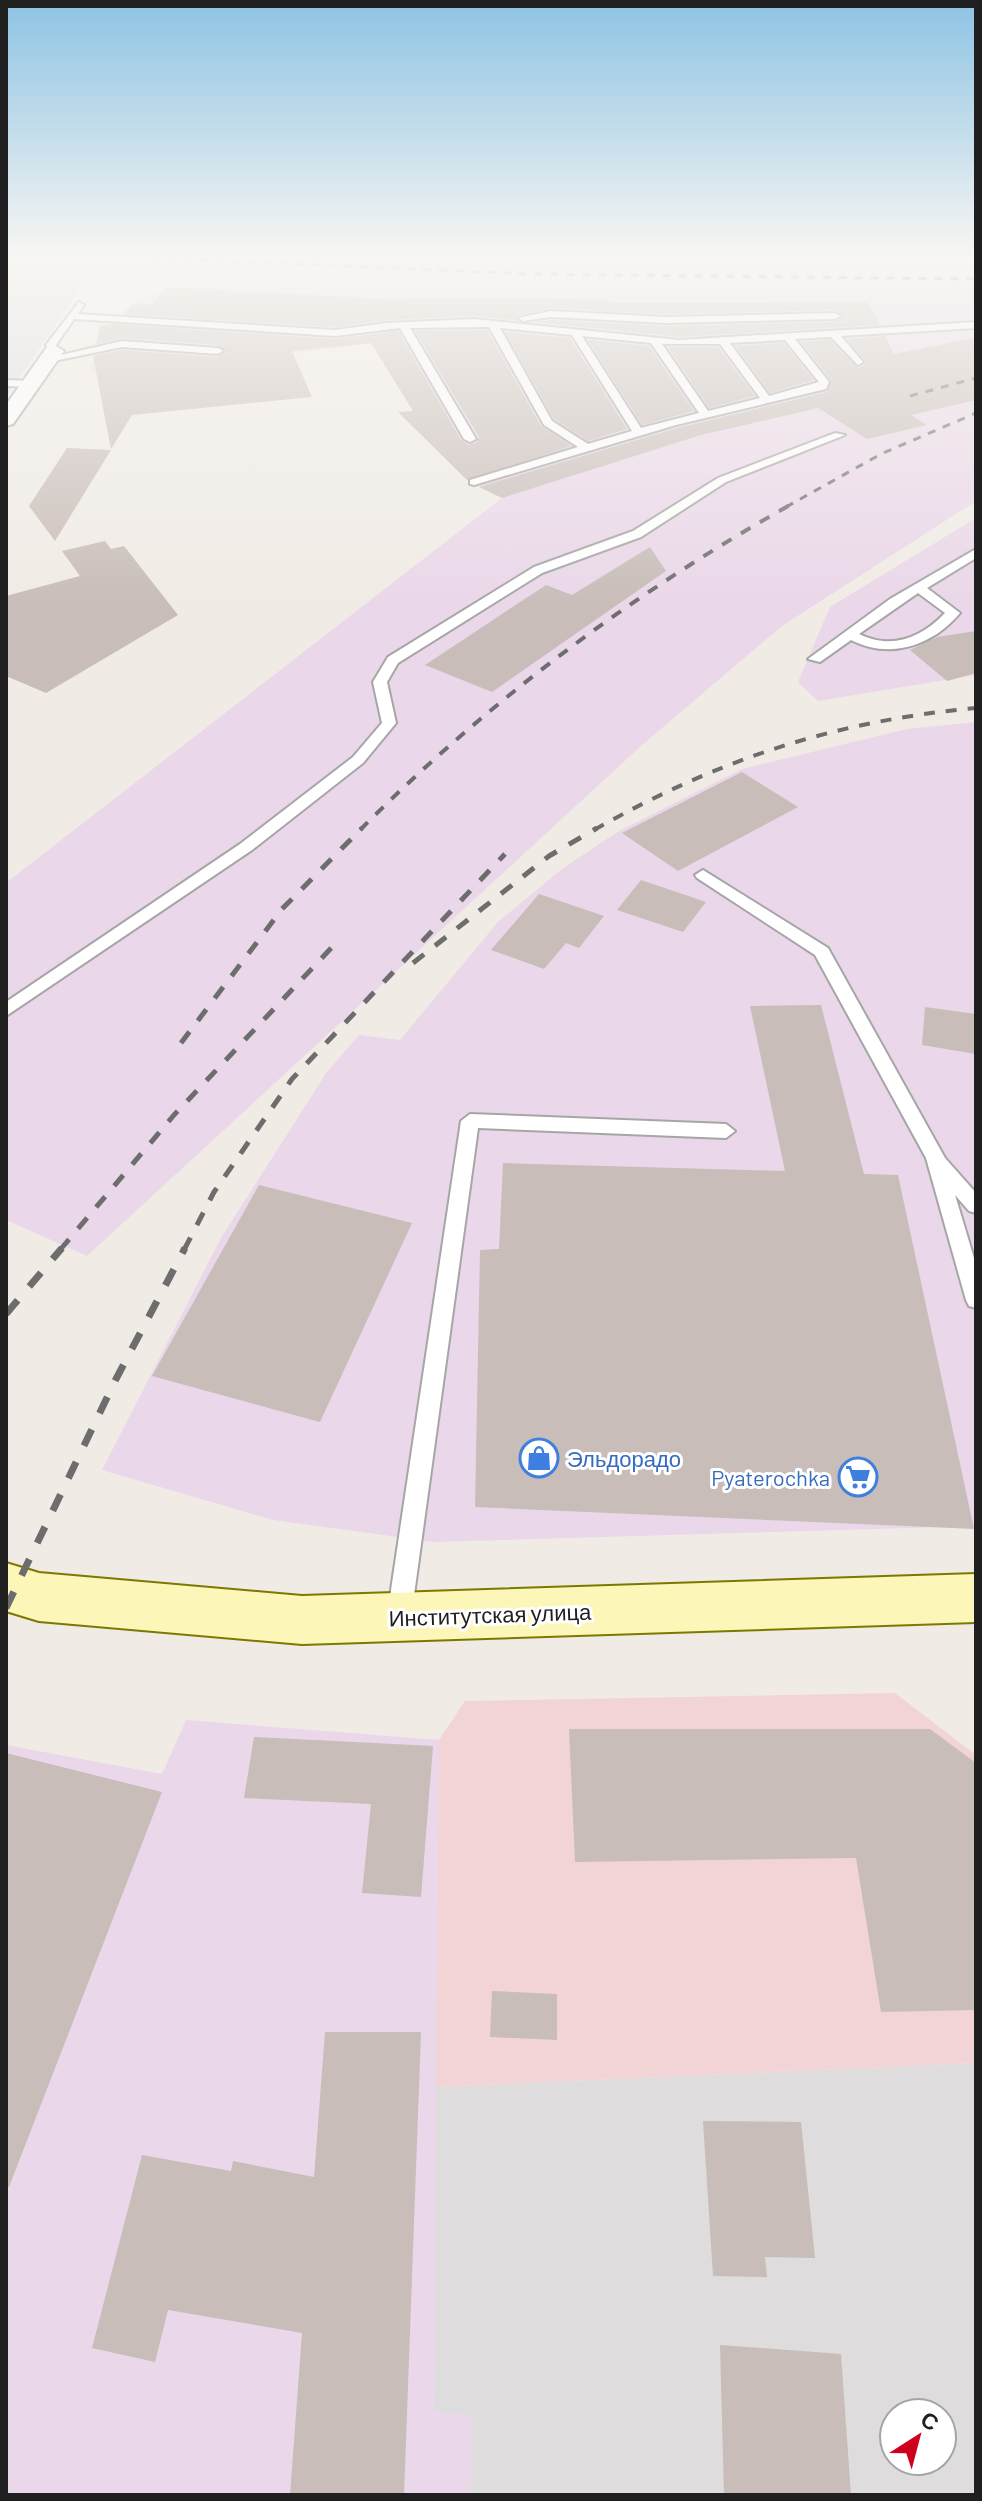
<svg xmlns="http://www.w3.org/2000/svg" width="982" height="2501" font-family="Barlow,sans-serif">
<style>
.residential{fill:#dedcdd;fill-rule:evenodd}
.commercial{fill:#f2d4d7}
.industrial{fill:#ead7e9}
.building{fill:#c8bdb8}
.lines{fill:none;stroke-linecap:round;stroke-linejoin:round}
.lane-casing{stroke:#a6a6a6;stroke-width:4}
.street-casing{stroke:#a6a6a6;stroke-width:4}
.secondary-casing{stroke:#7c7901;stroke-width:4}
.lane{fill:#fff;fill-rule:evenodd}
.street{fill:#fff;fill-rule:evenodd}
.secondary{fill:#fcf6b8;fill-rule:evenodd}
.rail-far3{stroke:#6d6d6d;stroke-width:3;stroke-dasharray:8 8;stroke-linecap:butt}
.rail-far2{stroke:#6d6d6d;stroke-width:4;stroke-dasharray:11 11;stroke-linecap:butt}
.rail-far1{stroke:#6d6d6d;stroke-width:5;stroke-dasharray:14 14;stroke-linecap:butt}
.rail{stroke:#6d6d6d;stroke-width:7;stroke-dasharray:18 18;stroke-linecap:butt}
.labels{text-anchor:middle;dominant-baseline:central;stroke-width:6;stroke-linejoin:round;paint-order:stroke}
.shop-label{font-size:22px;fill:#366cbe;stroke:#fff;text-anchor:start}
.street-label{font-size:22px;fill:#1f1f1f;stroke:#fff}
</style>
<rect width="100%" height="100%" fill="#f0ebe5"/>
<path class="residential" d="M 6,280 L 85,283 L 6,397 Z
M 976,2063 L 976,2495 L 470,2495 L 471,2416 L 434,2412 L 435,2087 ZM 894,2413 L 942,2413 L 942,2461 L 894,2461 Z"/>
<path class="commercial" d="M 895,1693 L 976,1755 L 976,2063 L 435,2087 L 439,1740 L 465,1701 Z"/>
<path class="industrial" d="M 6,258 L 976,258 L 976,501 L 782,626 L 642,745 L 87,1256 L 6,1220 L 6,883 L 502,498 L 467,480 L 434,443 L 371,343 L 204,365 L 89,372 L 101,338 L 114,322 L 133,304 L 164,287 L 6,280 Z
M 976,518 L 976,675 L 818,701 L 798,682 L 830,607 Z
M 976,722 L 976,1526 L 435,1542 L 273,1520 L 102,1470 L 221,1238 L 327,1072 L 359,1035 L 400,1040 L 498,922 L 562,869 L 619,831 L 742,769 L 907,729 Z
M 186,1720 L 439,1740 L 434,2411 L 471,2416 L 470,2495 L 6,2495 L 6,1745 L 162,1774 Z"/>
<path class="building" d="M 166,287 L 404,300 L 405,298 L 544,298 L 608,300 L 610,303 L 868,302 L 880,325 L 679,337 L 535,322 L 551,320 L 665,326 L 835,322 L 843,315 L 835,310 L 665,314 L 551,308 L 517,315 L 516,320 L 474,316 L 387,320 L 335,327 L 124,314 L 133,304 L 152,305 Z
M 112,324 L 335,339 L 398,331 L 461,440 L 469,445 L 477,442 L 479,437 L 415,331 L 487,330 L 541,426 L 571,446 L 467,480 L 398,412 L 413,411 L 371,343 L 292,351 L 312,397 L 132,415 L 111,449 L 93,356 L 122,350 L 218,357 L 226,352 L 218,345 L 122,338 L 96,344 L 100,326 Z
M 505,332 L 570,338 L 627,429 L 588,441 L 554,419 Z
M 885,336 L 894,354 L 976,338 L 976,400 L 911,415 L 927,425 L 867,439 L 818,408 L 701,435 L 502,498 L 479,487 L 677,428 L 827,392 L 831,380 L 801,342 L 830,340 L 858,368 L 865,365 L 865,360 L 847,339 Z
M 588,340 L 649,346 L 694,411 L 642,425 Z
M 784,343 L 814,380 L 770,393 L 736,346 Z
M 668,347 L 718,347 L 755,396 L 709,408 Z
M 67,448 L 111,450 L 55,541 L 29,506 Z
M 105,541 L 111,549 L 124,546 L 178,615 L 46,693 L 6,676 L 6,596 L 80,576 L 62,551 Z
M 650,547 L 666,571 L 492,692 L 425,665 L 546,585 L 572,595 Z
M 976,631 L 976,673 L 947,681 L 910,650 L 937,637 Z
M 742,772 L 798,807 L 678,871 L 622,833 Z
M 641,880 L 706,902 L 683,932 L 617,910 Z
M 539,894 L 604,916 L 579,948 L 566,943 L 544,969 L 491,950 Z
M 821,1005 L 864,1174 L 898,1175 L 974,1529 L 475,1507 L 480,1250 L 499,1249 L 503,1163 L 785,1171 L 750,1006 Z
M 925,1007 L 976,1014 L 976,1054 L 922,1045 Z
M 259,1185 L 412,1223 L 320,1422 L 152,1376 Z
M 569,1729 L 930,1729 L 976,1763 L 976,2010 L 881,2012 L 856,1858 L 575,1862 Z
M 254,1737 L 433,1746 L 421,1897 L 362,1893 L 371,1804 L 244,1798 Z
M 6,1753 L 162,1792 L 9,2187 L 6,2187 Z
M 492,1991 L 557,1994 L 557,2040 L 490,2037 Z
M 325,2032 L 421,2032 L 404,2495 L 290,2495 L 302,2333 L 168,2310 L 155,2362 L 92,2348 L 142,2155 L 231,2171 L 233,2161 L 314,2177 Z
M 703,2121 L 801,2122 L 815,2258 L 765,2257 L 767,2277 L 713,2276 Z
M 720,2345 L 841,2354 L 851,2495 L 724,2495 Z"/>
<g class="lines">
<g class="lane-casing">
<path id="lane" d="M 79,302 L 84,305 L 78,314 L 335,330 L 387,323 L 474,319 L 679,340 L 976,322 L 976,328 L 841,336 L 863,362 L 858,365 L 831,337 L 795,339 L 829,382 L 826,389 L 676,425 L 474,485 L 470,484 L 470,480 L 578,447 L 544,425 L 489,327 L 410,328 L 476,439 L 470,442 L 464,439 L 400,328 L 335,336 L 74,319 L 56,345 L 58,353 L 50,353 L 46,345 ZM 500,328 L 572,335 L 632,431 L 588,444 L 552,421 ZM 582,336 L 651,343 L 699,413 L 641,428 ZM 785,340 L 819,382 L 769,396 L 730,343 ZM 662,344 L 720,344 L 760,398 L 708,411 Z
M 551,311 L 665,317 L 835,313 L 840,316 L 835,319 L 665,323 L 551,317 L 523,321 L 518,318 Z
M 122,341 L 218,348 L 223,351 L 218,354 L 122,347 L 49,362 L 44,359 Z
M 6,380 L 31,381 L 36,384 L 31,387 L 6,386 Z
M 835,433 L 845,435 L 726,482 L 641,537 L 542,573 L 398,663 L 387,682 L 396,723 L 363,763 L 252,850 L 6,1016 L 6,1002 L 240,844 L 353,757 L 382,723 L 373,682 L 388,657 L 534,567 L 633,531 L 718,478 Z
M 976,549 L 976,558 L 927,588 L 960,613 C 932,646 890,660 851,640 L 820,662 L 808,659 L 890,599 ZM 918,593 L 945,613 C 921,638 892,650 859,634 Z
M 703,870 L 828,948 L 945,1158 L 976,1193 L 976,1213 L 969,1211 L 955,1195 L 976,1265 L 976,1308 L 969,1306 L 966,1300 L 926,1158 L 815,955 L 697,878 L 695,875 Z
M 470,1114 L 726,1124 L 735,1131 L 726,1138 L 478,1128 L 411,1617 L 407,1625 L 399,1628 L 391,1625 L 387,1617 L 461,1121 Z"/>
</g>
<g class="street-casing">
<path id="street" d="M 54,345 L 64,351 L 13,424 L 6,426 L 6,405 L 47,347 Z"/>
</g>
<g class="secondary-casing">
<path id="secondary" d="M 6,1563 L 39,1573 L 302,1596 L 976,1574 L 976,1622 L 302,1644 L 39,1621 L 6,1611 Z"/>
</g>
<use href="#lane" class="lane"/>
<use href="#street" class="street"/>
<use href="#secondary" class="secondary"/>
<path class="rail-far3" d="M 151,258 L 531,274 L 976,279
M 910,396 L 976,378
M 786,507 L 881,454 L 976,413"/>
<path class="rail-far2" d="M 360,830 C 486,703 633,593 790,505
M 594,830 C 717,760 834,721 976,708"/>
<path class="rail-far1" d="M 413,963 L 549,856 L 597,828
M 181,1043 L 282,909 L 362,828
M 60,1250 L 174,1115 L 335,944
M 184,1250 L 214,1192 L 292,1079 L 505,854"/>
<path class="rail" d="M 6,1314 L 62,1248
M 6,1608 L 116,1379 L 185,1248"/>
</g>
<linearGradient id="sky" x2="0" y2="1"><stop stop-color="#8dc3e4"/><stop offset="0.42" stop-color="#f8f6f3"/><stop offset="1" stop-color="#f8f6f3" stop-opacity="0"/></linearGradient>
<rect width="982" height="608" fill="url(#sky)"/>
<defs>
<g id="shop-ring" transform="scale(2)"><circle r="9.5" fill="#fff" stroke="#3f7fe0" stroke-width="1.5"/><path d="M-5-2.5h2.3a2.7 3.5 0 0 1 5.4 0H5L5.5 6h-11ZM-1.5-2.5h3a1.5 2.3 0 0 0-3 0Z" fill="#3f7fe0"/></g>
<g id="supermarket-ring" transform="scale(2)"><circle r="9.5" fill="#fff" stroke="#3f7fe0" stroke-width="1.5"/><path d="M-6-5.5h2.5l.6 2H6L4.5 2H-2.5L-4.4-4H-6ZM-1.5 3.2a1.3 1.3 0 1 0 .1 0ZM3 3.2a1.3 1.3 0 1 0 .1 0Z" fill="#3f7fe0"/></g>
</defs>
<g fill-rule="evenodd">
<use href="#shop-ring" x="539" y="1458"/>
<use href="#supermarket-ring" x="858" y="1477"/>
</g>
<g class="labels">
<g class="shop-label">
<text x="567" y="1458">Эльдорадо</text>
<text x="830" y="1477" text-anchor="end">Pyaterochka</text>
</g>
<g class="street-label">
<text transform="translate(490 1614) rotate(-2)">Институтская улица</text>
</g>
</g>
<rect width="982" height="2501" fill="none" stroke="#1f1f1f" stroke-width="16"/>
<g transform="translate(918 2437) rotate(36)"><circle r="38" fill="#ffffff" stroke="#a5a5a5" stroke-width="2"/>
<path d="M0-6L14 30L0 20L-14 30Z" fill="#cf001c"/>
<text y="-12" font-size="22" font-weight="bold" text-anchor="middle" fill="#1f1f1f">С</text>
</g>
</svg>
